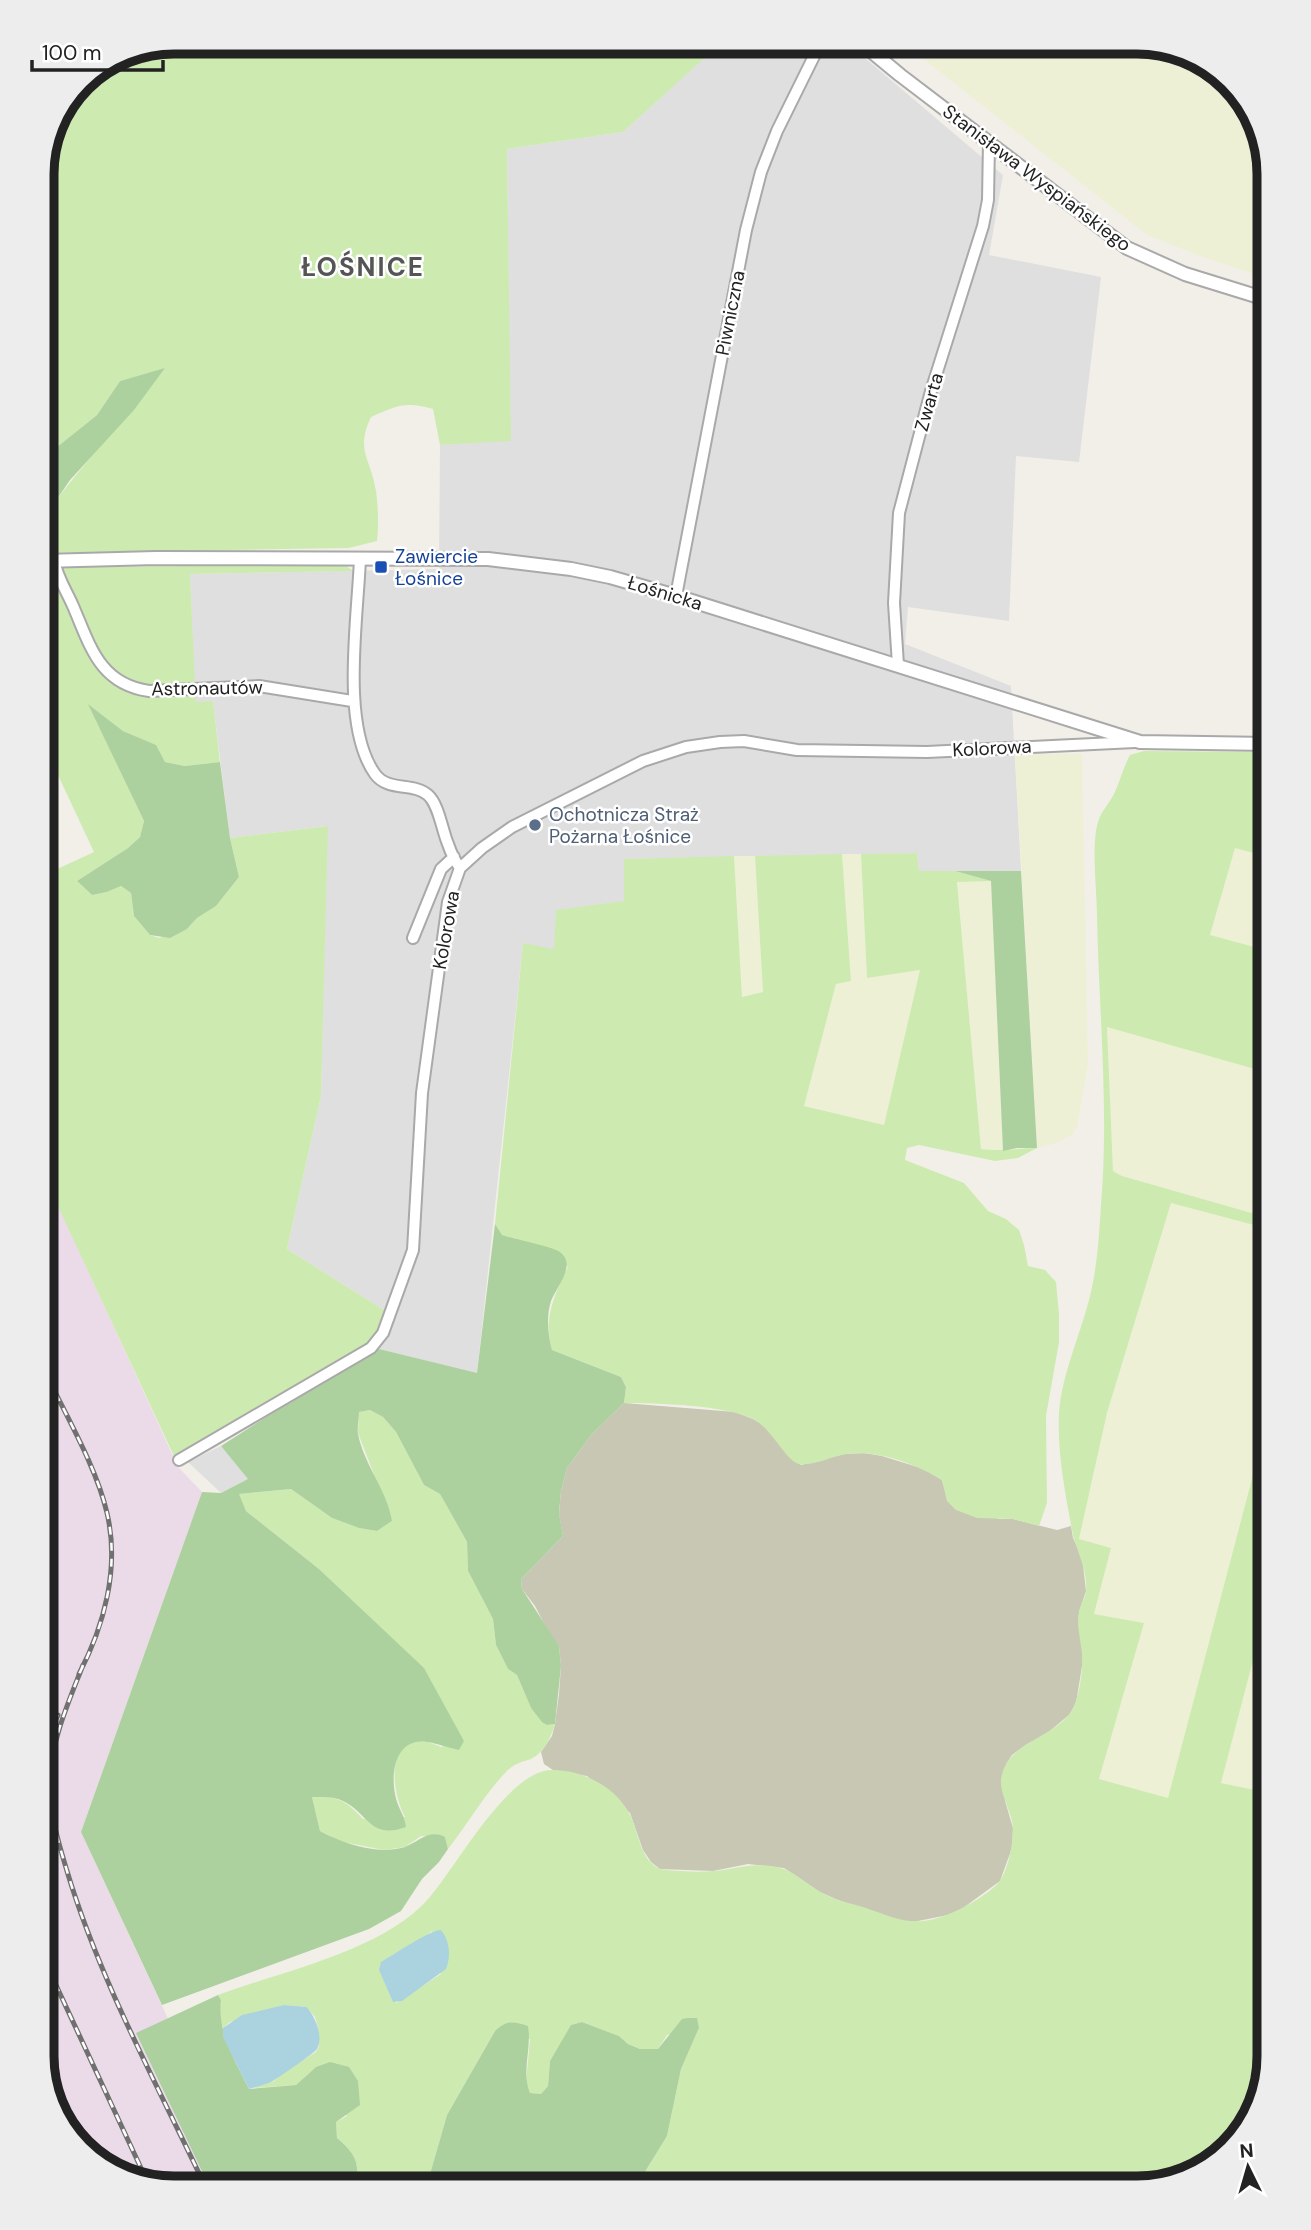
<svg xmlns="http://www.w3.org/2000/svg" width="1311" height="2230" font-family="'DM Sans',sans-serif">
<style>
.residential{fill:#e0dfdf}
.industrial{fill:#ebdbe8}
.construction{fill:#c7c7b4}
.farmland{fill:#eef0d5}
.grass{fill:#cdebb0;fill-rule:evenodd}
.forest{fill:#add19e}
.water{fill:#aad3df}
.lines{fill:none;stroke-linecap:round;stroke-linejoin:round}
.minor-casing{stroke:#a9a9a9;stroke-width:14}
.tertiary-casing{stroke:#a9a9a9;stroke-width:16}
.minor{stroke:#fff;stroke-width:10}
.tertiary{stroke:#fff;stroke-width:12}
.rail-casing{stroke:#707070;stroke-width:5}
.rail{stroke:#fff;stroke-width:2.5;stroke-dasharray:8;stroke-linecap:butt}
.transit-dot{fill:#1a4fb4;stroke:#fff;stroke-width:2.5}
.service-dot{fill:#5c6f8a;stroke:#fff;stroke-width:2.5}
.labels{text-anchor:middle;dominant-baseline:central;stroke-width:5;stroke-linejoin:round;paint-order:stroke}
.street-label{font-size:19px;fill:#222;stroke:#fff}
.transit-label{font-size:19px;fill:#164399;stroke:#fff;text-anchor:start}
.service-label{font-size:19px;fill:#4e5e75;stroke:#fff;text-anchor:start}
.district-label{font-size:26px;font-weight:bold;letter-spacing:2px;fill:#555;stroke:#fff}
.rim{fill:none;stroke:#222;stroke-width:9}
</style>
<rect width="100%" height="100%" fill="#f2efe9"/>
<path class="residential" d="M 721,42 L 846,42 L 1003,175 L 989,255 L 1101,277 L 1079,462 L 1016,456 L 1009,621 L 908,607 L 905,644 L 1011,686 L 1021,871 L 919,871 L 917,853 L 625,859 L 624,901 L 555,950 L 523,944 L 477,1374 L 379,1349 L 387,1312 L 287,1249 L 321,1096 L 327,826 L 230,838 L 213,702 L 195,702 L 190,574 L 439,569 L 440,445 L 510,440 L 507,149 L 623,132 Z
M 221,1446 L 249,1479 L 221,1493 L 188,1462 Z"/>
<path class="industrial" d="M 42,1170 L 178,1467 L 202,1492 L 81,1832 L 247,2188 L 166,2188 L 101,2165 L 55,2114 L 42,2056 Z"/>
<path class="construction" d="M 624,1403 L 735,1412 L 753,1419 L 765,1426 L 801,1465 L 844,1454 L 864,1453 L 882,1456 L 924,1469 L 942,1480 L 948,1501 L 999,1519 L 1013,1519 L 1057,1530 L 1071,1526 L 1073,1538 L 1082,1557 L 1086,1591 L 1079,1612 L 1083,1660 L 1076,1703 L 1070,1714 L 1045,1735 L 1027,1744 L 1012,1755 L 1006,1764 L 1005,1801 L 1013,1828 L 1012,1848 L 1000,1881 L 963,1908 L 948,1915 L 913,1922 L 896,1920 L 838,1900 L 820,1892 L 784,1868 L 748,1864 L 713,1871 L 660,1869 L 651,1862 L 643,1850 L 630,1813 L 587,1776 L 553,1770 L 544,1764 L 541,1752 L 552,1736 L 555,1724 L 559,1694 L 561,1666 L 559,1646 L 550,1635 L 535,1606 L 522,1589 L 521,1579 L 563,1536 L 559,1514 L 561,1491 L 567,1468 L 592,1434 Z"/>
<path class="farmland" d="M 902,42 L 1146,42 L 1210,65 L 1256,116 L 1269,175 L 1269,279 L 1200,256 L 1147,235 Z
M 1015,754 L 1082,754 L 1088,1064 L 1077,1127 L 1073,1134 L 1057,1143 L 1037,1148 Z
M 1235,848 L 1269,857 L 1269,951 L 1210,936 Z
M 842,854 L 861,854 L 867,977 L 920,970 L 884,1125 L 804,1106 L 836,984 L 851,980 Z
M 734,856 L 755,856 L 763,992 L 742,997 Z
M 957,881 L 991,881 L 1003,1151 L 981,1149 Z
M 1107,1026 L 1269,1073 L 1269,1160 L 1255,1214 L 1122,1176 L 1113,1171 Z
M 1171,1203 L 1269,1229 L 1269,1414 L 1168,1798 L 1099,1779 L 1144,1623 L 1094,1614 L 1111,1548 L 1079,1539 L 1107,1413 Z
M 1269,1599 L 1269,1793 L 1221,1783 Z"/>
<path class="grass" d="M 175,42 L 721,42 L 721,43 L 623,132 L 507,149 L 511,441 L 440,445 L 433,409 C 404,401 397,406 371,417 C 355,451 371,458 376,491 C 378,506 379,525 377,541 L 349,548 L 42,553 L 42,521 L 45,516 C 81,464 126,420 164,369 L 120,381 L 97,415 L 42,459 L 42,166 L 81,81 L 124,52 Z
M 344,565 L 354,571 L 190,574 L 195,684 C 175,685 146,691 129,682 C 88,662 76,606 61,567 Z
M 42,568 L 51,569 L 89,653 L 120,686 L 195,692 L 196,702 L 213,701 L 220,762 L 185,766 L 165,762 L 155,745 L 123,731 L 89,705 L 144,821 L 140,837 L 128,848 L 77,881 L 92,895 L 107,892 L 121,886 L 131,893 L 134,916 L 150,935 L 159,938 L 187,929 L 197,918 L 216,906 L 239,877 L 230,838 L 328,826 L 321,1096 L 287,1249 L 387,1312 L 379,1332 L 369,1343 L 183,1451 L 178,1460 L 179,1467 L 42,1172 L 42,876 L 94,852 L 42,741 Z
M 1144,751 L 1269,752 L 1269,857 L 1235,848 L 1210,935 L 1269,951 L 1269,1073 L 1107,1027 L 1113,1171 L 1122,1176 L 1255,1214 L 1269,1160 L 1269,1229 L 1171,1203 L 1107,1413 L 1079,1539 L 1111,1548 L 1094,1614 L 1144,1623 L 1099,1779 L 1168,1798 L 1269,1414 L 1269,1599 L 1221,1783 L 1269,1793 L 1269,2056 L 1247,2129 L 1195,2175 L 1136,2188 L 635,2188 L 667,2136 L 681,2069 L 699,2028 L 667,2035 L 658,2049 L 640,2049 L 628,2044 L 619,2036 L 582,2022 L 572,2025 L 550,2061 L 548,2086 L 541,2094 L 530,2093 L 526,2083 L 530,2039 L 495,2031 L 447,2115 L 426,2188 L 353,2188 C 363,2165 354,2152 337,2138 L 336,2122 L 347,2116 L 316,2067 L 296,2085 L 253,2088 L 274,2081 L 285,2071 L 316,2052 L 319,2046 L 318,2027 L 315,2017 L 307,2007 L 284,2005 L 230,2022 L 223,2028 L 219,2015 L 221,2000 L 218,1995 C 282,1971 383,1951 429,1898 C 456,1867 508,1771 551,1770 C 581,1769 617,1787 630,1815 C 639,1832 640,1862 661,1869 C 662,1870 681,1871 682,1871 C 692,1872 703,1872 714,1871 C 739,1869 749,1862 777,1867 C 794,1870 807,1885 822,1893 C 835,1900 849,1903 863,1907 C 901,1920 914,1929 954,1912 C 966,1907 991,1892 999,1882 C 1009,1869 1015,1837 1012,1821 C 1009,1808 1000,1793 1001,1780 C 1005,1740 1059,1739 1074,1706 C 1080,1692 1083,1669 1082,1654 C 1081,1641 1076,1624 1079,1612 C 1080,1605 1085,1599 1086,1592 C 1088,1569 1076,1551 1072,1530 C 1065,1493 1057,1451 1059,1413 C 1062,1374 1079,1338 1089,1300 C 1097,1270 1099,1237 1101,1205 C 1109,1110 1099,1013 1097,917 C 1097,892 1091,844 1098,822 C 1101,811 1109,804 1114,794 C 1120,781 1123,768 1130,755 ZM 432,1931 L 441,1974 L 396,2003 L 392,1955 L 423,1939 Z
M 917,853 L 919,871 L 955,871 L 991,881 L 957,882 L 981,1149 C 1000,1152 1018,1148 1037,1148 L 1018,1158 L 995,1161 L 919,1145 L 907,1148 L 905,1160 L 964,1183 L 988,1211 L 1006,1219 L 1019,1230 L 1024,1245 L 1028,1266 L 1045,1270 L 1056,1282 L 1059,1314 L 1059,1342 L 1046,1416 L 1047,1503 L 1039,1526 L 1013,1519 L 977,1518 L 956,1510 L 947,1501 L 942,1480 C 914,1463 874,1448 841,1455 C 829,1458 812,1466 799,1464 C 786,1461 773,1431 755,1420 C 728,1405 656,1403 624,1403 L 626,1387 L 621,1377 L 552,1350 C 543,1318 554,1296 568,1267 L 527,1243 L 501,1235 L 495,1224 L 523,943 L 554,949 L 556,910 L 624,901 L 624,859 L 734,856 L 742,997 L 763,992 L 755,856 L 842,854 L 851,981 L 836,984 L 804,1106 L 884,1125 L 920,970 L 867,978 L 861,854 Z
M 370,1410 L 383,1417 L 396,1432 L 424,1485 L 440,1494 L 467,1542 L 468,1571 L 493,1619 L 496,1645 L 508,1669 L 517,1675 L 531,1708 L 547,1725 L 555,1724 C 551,1737 544,1753 531,1759 C 522,1762 515,1763 507,1771 C 487,1791 466,1826 448,1849 L 445,1837 L 421,1836 L 405,1847 L 384,1850 L 343,1842 L 320,1831 L 312,1797 C 338,1796 345,1800 363,1819 L 405,1817 C 388,1785 387,1722 441,1747 L 464,1741 L 387,1634 L 319,1569 L 246,1511 L 238,1494 L 291,1489 L 332,1518 L 359,1528 L 377,1531 L 392,1521 L 358,1433 L 359,1412 Z"/>
<path class="forest" d="M 165,368 L 134,410 L 70,480 L 42,521 L 42,459 L 97,415 L 120,381 Z
M 88,704 L 123,731 L 156,745 L 165,762 L 185,766 L 220,762 L 230,838 L 239,877 L 216,906 L 197,918 L 187,929 L 170,938 L 150,935 L 134,916 L 131,893 L 121,886 L 107,892 L 92,895 L 77,881 L 128,848 L 140,837 L 144,821 Z
M 955,871 L 1021,871 L 1037,1148 L 1017,1148 L 1003,1151 L 991,881 Z
M 495,1224 L 502,1235 C 513,1239 553,1247 560,1252 C 577,1265 557,1286 551,1301 C 546,1316 548,1336 552,1350 L 621,1377 L 626,1387 L 624,1403 L 592,1434 L 567,1468 L 561,1491 L 559,1513 L 563,1536 L 521,1579 L 522,1589 L 559,1646 L 561,1666 L 555,1724 L 547,1725 L 542,1722 L 531,1708 L 517,1675 L 508,1669 L 496,1645 L 493,1619 L 468,1571 L 467,1542 L 440,1494 L 424,1485 L 396,1432 L 383,1417 L 370,1410 L 359,1412 C 359,1419 357,1428 358,1434 C 364,1465 387,1490 392,1521 L 377,1531 L 359,1528 L 332,1518 L 291,1489 L 239,1494 L 246,1511 L 319,1569 L 424,1668 L 464,1741 L 459,1750 C 448,1748 437,1743 427,1742 C 394,1737 389,1777 397,1802 C 400,1811 405,1817 406,1827 C 371,1840 368,1814 345,1802 C 334,1796 324,1797 312,1797 L 320,1831 C 339,1841 361,1849 383,1850 C 389,1850 399,1849 405,1847 C 420,1841 429,1829 445,1837 L 448,1849 L 439,1862 L 422,1879 L 401,1911 L 369,1929 L 162,2005 L 81,1832 L 202,1492 L 221,1493 L 248,1479 L 221,1446 L 311,1388 L 379,1349 L 477,1373 Z
M 218,1995 L 221,2000 C 217,2032 235,2060 249,2089 L 296,2085 L 316,2067 L 330,2062 L 349,2067 L 358,2081 L 360,2105 L 336,2122 L 337,2138 C 354,2152 363,2165 353,2188 L 210,2188 L 136,2033 Z
M 688,2018 L 697,2018 L 699,2028 L 681,2069 L 667,2136 L 635,2188 L 426,2188 L 447,2115 L 495,2031 C 507,2020 513,2021 528,2026 C 532,2049 521,2071 530,2093 L 541,2094 L 548,2086 L 550,2061 L 571,2025 L 582,2022 L 619,2036 L 628,2044 L 640,2049 L 658,2049 L 682,2019 Z"/>
<path class="water" d="M 441,1930 C 450,1941 451,1956 446,1969 L 402,2001 L 393,2002 L 379,1970 L 381,1962 C 393,1955 430,1930 441,1930 Z
M 284,2005 L 307,2007 C 315,2017 324,2036 317,2049 C 316,2052 275,2080 271,2082 C 264,2085 256,2087 249,2089 L 223,2037 L 223,2028 L 242,2015 Z"/>
<g class="lines">
<g class="minor-casing">
<path id="minor" d="M 360,558 C 358,617 340,725 375,774 C 388,792 413,782 428,795 C 439,805 442,830 448,844 C 451,853 455,861 460,868
M 54,560 C 57,577 66,590 73,606 C 90,645 99,684 149,691 L 259,686 L 352,701
M 676,596 L 746,230 L 761,172 L 777,131 L 821,42
M 898,665 L 894,603 L 899,513 L 931,391 L 983,226 L 988,200 L 989,142
M 413,938 L 441,869 L 454,857
M 179,1460 L 371,1348 L 383,1333 L 413,1250 L 422,1093 L 448,902 L 460,868 L 482,848 L 512,827 L 643,761 L 686,747 L 720,742 L 744,741 L 797,750 L 927,752 L 1135,742"/>
</g>
<g class="tertiary-casing">
<path id="tertiary" d="M 860,42 L 900,75 L 1127,248 L 1185,274 L 1269,300
M 42,561 L 156,558 L 488,559 L 571,569 L 610,577 L 676,596 L 1140,742 L 1269,744"/>
</g>
<use href="#minor" class="minor"/>
<use href="#tertiary" class="tertiary"/>
<g class="rail-casing">
<path id="rail" d="M 42,1365 C 63,1411 96,1465 107,1513 C 120,1568 104,1626 79,1674
M 83,1665 C 69,1701 52,1739 50,1777 C 48,1809 58,1841 67,1871 C 100,1981 157,2084 206,2188
M 42,1745 L 58,1715
M 42,1955 L 147,2181
M 49,2086 L 70,2130"/>
</g>
<use href="#rail" class="rail"/>
</g>
<rect class="transit-dot" x="374" y="560" width="14" height="14" rx="3.5"/>
<circle class="service-dot" cx="535" cy="825" r="7"/>
<g class="labels">
<g class="street-label">
<text transform="translate(1037 178) rotate(37)">Stanisława Wyspiańskiego</text>
<text transform="translate(730 313) rotate(-79)">Piwniczna</text>
<text transform="translate(929 402) rotate(-74)">Zwarta</text>
<text transform="translate(665 593) rotate(17)">Łośnicka</text>
<text transform="translate(207 688) rotate(-1)">Astronautów</text>
<text transform="translate(992 748) rotate(-3)">Kolorowa</text>
<text transform="translate(446 930) rotate(-80)">Kolorowa</text>
</g>
<g class="transit-label">
<text x="395" y="556">Zawiercie<tspan x="395" dy="22">Łośnice</tspan></text>
</g>
<g class="service-label">
<text x="549" y="814">Ochotnicza Straż<tspan x="549" dy="22">Pożarna Łośnice</tspan></text>
</g>
<g class="district-label">
<text x="363" y="267">ŁOŚNICE</text>
</g>
</g>
<path d="M0 0H1311V2230H0ZM174 54H1137A120 120 0 0 1 1257 174V2056A120 120 0 0 1 1137 2176H174A120 120 0 0 1 54 2056V174A120 120 0 0 1 174 54Z" fill="#ededed" fill-rule="evenodd"/>
<path class="rim" d="M174 54H1137A120 120 0 0 1 1257 174V2056A120 120 0 0 1 1137 2176H174A120 120 0 0 1 54 2056V174A120 120 0 0 1 174 54Z"/>
<g transform="translate(1248 2167) rotate(355)" stroke="#ffffff" stroke-width="5" paint-order="stroke">
<path d="M0-5L12 26L0 18L-12 26Z" fill="#222222"/>
<text y="-10" font-size="19" font-weight="bold" text-anchor="middle" fill="#222222">N</text>
</g>
<path d="M32 60v10h131v-10" fill="none" stroke="#222222" stroke-width="3.5"/>
<text x="42" y="60" font-size="21" fill="#222222" stroke="#ffffff" stroke-width="5" paint-order="stroke">100 m</text>
</svg>
